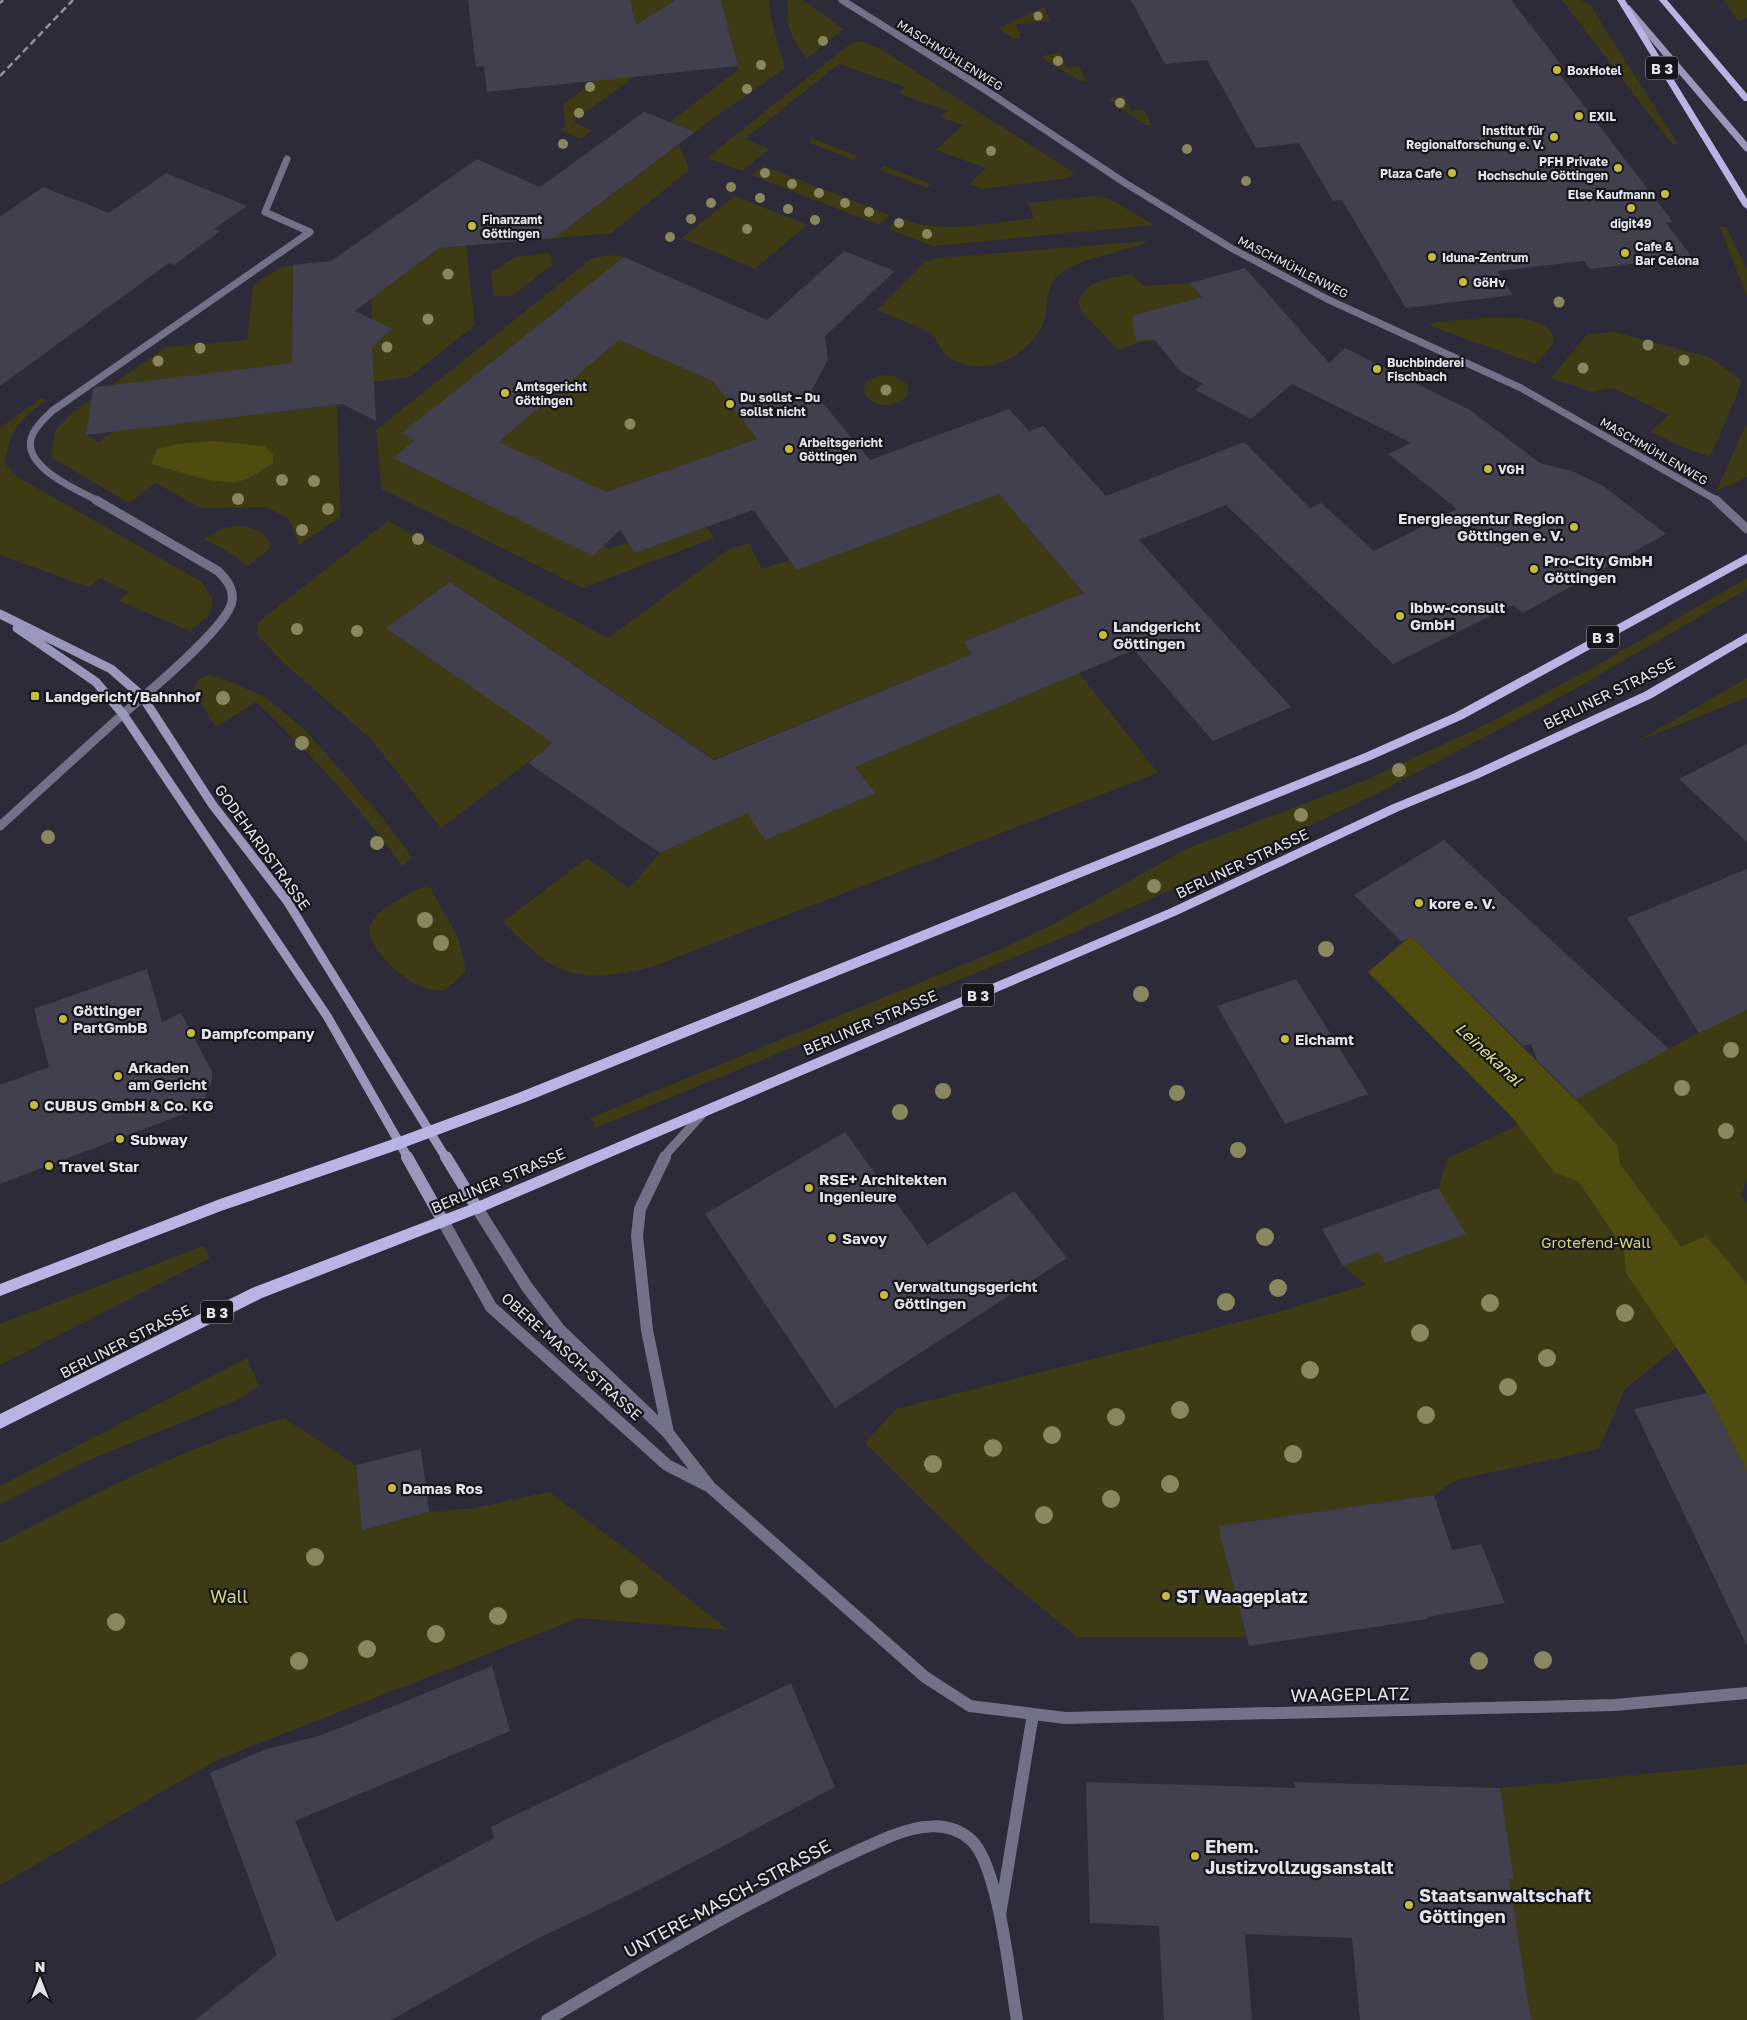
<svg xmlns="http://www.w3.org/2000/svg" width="1747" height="2020" font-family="'Golos Text',sans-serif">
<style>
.green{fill:#3e3b14}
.water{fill:#504c10}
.building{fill:#42404f;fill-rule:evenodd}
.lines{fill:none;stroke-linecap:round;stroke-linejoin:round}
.lane-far1{stroke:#737188;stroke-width:7}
.lane{stroke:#737188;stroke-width:9}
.street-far2{stroke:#737188;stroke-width:7}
.street-far1{stroke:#737188;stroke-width:9}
.street{stroke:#737188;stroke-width:12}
.secondary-far2{stroke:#9b97bb;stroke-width:7}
.secondary-far1{stroke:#9b97bb;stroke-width:9}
.secondary{stroke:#9b97bb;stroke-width:12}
.primary{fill:#b9b4e3;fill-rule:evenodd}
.rail{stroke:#92919d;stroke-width:2.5;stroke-dasharray:7 4;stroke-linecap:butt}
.tree{fill:#8a865e}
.poi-dot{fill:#c4bc3d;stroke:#15151b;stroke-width:2}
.labels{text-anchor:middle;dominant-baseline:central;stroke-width:4.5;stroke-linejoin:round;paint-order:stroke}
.far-street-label{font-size:12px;fill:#e3e3ec;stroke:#15151b}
.far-poi-label{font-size:12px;font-weight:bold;fill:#e3e3ec;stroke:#15151b;text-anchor:start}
.shield{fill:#15151b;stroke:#a5a5ad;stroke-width:1}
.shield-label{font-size:14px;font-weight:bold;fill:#e3e3ec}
.poi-label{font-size:15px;font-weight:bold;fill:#e3e3ec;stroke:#15151b;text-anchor:start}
.street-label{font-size:15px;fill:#e3e3ec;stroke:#15151b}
.park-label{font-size:15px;fill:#d6d17c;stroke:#15151b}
.water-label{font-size:16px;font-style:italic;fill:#e4e08a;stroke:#15151b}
.near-park-label{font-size:18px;fill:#d6d17c;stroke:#15151b}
.near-poi-label{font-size:18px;font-weight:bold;fill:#e3e3ec;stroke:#15151b;text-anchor:start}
.near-street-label{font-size:18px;fill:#e3e3ec;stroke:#15151b}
</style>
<rect width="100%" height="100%" fill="#2d2b3a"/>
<path class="green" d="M 630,0 L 675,0 L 660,9 L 648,67 L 572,122 L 592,130 L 581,139 L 561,130 L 566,127 L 563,104 L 591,84 L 586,56 L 641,50 Z
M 721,0 L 769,0 L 771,19 L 785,68 L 694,132 L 670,122 L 739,69 Z
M 788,0 L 803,0 L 843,29 L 807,58 C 791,38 785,26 788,0 Z
M 1562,0 L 1581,0 L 1590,5 L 1678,144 L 1672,144 Z
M 1724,0 L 1747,0 L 1747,18 L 1738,21 Z
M 1044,7 L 1050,21 L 1016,24 L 1021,38 L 1013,39 L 999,28 Z
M 861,41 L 882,50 L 1074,173 L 1069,178 L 983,189 L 969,184 L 986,168 L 936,150 L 963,125 L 941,117 L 947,111 L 898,93 L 905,87 L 839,64 L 745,139 L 769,149 L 742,171 L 707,158 L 851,43 Z
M 1060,52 L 1066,67 L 1079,66 L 1086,81 L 1081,81 L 1045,60 L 1043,56 Z
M 1124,96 L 1131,111 L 1144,110 L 1151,125 L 1146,125 L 1109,101 L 1113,97 Z
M 811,138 L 858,156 L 853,160 L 810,143 Z
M 679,144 L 689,170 L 611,233 L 546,239 L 573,217 L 583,217 Z
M 763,166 L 890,215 L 879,225 L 752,175 Z
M 884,166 L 931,184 L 927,188 L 880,170 Z
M 735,196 L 807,225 L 755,269 L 682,238 Z
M 1093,196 L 1110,199 L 1154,225 L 933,246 L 888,229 L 899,218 C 942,235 989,223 1034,218 L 1028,203 Z
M 1720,227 L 1726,227 L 1747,270 L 1747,297 Z
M 1147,241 C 1142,246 1133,247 1126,249 C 1105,256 1076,260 1059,275 C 1042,288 1051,311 1041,328 C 1023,358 986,378 951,359 C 940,353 939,339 930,333 C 914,324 894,318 877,310 L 925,262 L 939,258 Z
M 466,246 L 475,325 L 411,376 L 374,382 L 371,338 L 391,329 L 383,325 L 372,326 L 371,299 L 439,248 Z
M 550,253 L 553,264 L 512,296 L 494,296 L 491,273 L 515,257 Z
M 614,254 L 644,266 L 590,298 L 578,293 L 403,433 L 609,549 L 628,543 L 635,553 L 706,527 L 714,538 L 583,588 L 382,489 L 376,430 L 591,259 Z
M 293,265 L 292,363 L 124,384 L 90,410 L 86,435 L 99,442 L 114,431 L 337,405 L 340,517 L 299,545 L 289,519 L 266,507 L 201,508 L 156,483 L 129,503 L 51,457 L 55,431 L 72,413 L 166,347 L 247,340 L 253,286 L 281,267 Z
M 1131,274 L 1143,286 L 1190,283 L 1202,297 L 1135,316 L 1155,341 L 1144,341 L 1118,350 L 1082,312 L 1078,302 C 1088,279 1108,279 1131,274 Z
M 1484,318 C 1504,318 1554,314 1554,343 L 1536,364 L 1431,326 L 1431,323 Z
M 1614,332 L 1709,357 L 1741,380 L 1737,395 L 1710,456 L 1690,450 L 1650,432 L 1669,415 L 1613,388 L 1593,392 L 1551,378 L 1587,334 Z
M 619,340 L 713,381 L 757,439 L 606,492 L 499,442 Z
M 885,375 L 894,376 L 907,384 L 908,395 C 881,424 838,382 885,375 Z
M 41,398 L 46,400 C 20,420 9,430 5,463 L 16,476 L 202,582 L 212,598 L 210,614 L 190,631 L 119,601 L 129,592 L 100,578 L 89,587 L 0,555 L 0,428 Z
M 1747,423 L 1747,477 L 1716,491 Z
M 999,494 L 1084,593 L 963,642 L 972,654 L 714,759 L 450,582 L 387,628 L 553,743 L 441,828 L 370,738 L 285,664 L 257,634 L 258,622 L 388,521 L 608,638 L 728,550 L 748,543 L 762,569 L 790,560 L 797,570 Z
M 238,526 C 254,528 262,530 271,543 L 269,549 L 248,566 L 227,551 L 204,539 L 223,528 Z
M 1747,578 L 1747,589 L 1566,694 L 1378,793 L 1203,876 L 1059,939 L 595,1128 L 590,1118 L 999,950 L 1052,925 L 1186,849 L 1366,780 L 1485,725 L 1601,663 Z
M 1079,673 L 1158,773 L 651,967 C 615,976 575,983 543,959 C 529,948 516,934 503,922 L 587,858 L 629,888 L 660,853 L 748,813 L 766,839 L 874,793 L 855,767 Z
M 210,674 L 264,696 L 305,730 L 381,816 L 412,857 L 402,866 C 360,807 309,752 256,702 L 216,727 L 193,690 L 198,680 Z
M 1747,678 L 1747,697 L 1745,698 L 1636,742 Z
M 429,885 L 459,940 L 466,972 L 444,991 C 438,990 431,990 425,988 C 406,983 364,947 370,926 C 375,909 413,891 429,885 Z
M 1747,1010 L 1747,1178 L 1741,1195 L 1747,1204 L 1747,1291 L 1625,1389 L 1599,1449 L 1456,1480 L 1434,1495 L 1219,1526 L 1246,1637 L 1077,1637 L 987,1563 L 865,1443 L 896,1409 L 1271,1314 L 1366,1285 L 1343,1266 L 1378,1252 L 1385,1263 L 1465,1234 L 1438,1188 L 1448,1158 L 1575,1099 L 1715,1024 Z
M 203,1246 L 210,1258 L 0,1365 L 0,1324 Z
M 247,1358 L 259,1386 L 237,1400 L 84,1462 L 0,1504 L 0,1486 Z
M 284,1418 L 356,1465 L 362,1530 L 429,1512 L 475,1508 L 549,1492 L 639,1559 L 728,1630 L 579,1618 L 219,1759 L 0,1885 L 0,1543 C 93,1494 183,1448 284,1418 Z
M 1747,1764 L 1747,2020 L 1531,2020 L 1509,1879 L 1514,1879 L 1500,1788 Z"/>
<path class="water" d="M 214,441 L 264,446 L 273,454 L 273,463 C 261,470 249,480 235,482 C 217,485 171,469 151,464 L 157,449 L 178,444 Z
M 1411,936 L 1575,1099 L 1617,1145 L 1620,1164 L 1681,1247 L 1706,1236 L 1747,1284 L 1747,1472 L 1707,1393 L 1626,1273 L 1624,1249 L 1579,1182 L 1554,1172 L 1512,1117 L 1368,972 Z"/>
<path class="building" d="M 468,0 L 630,0 L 636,25 L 675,0 L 721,0 L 738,66 L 487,92 L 484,66 L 476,67 Z
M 1131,0 L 1511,0 L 1563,67 L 1555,68 L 1673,222 L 1666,223 L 1692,257 L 1590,269 L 1584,261 L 1497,271 L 1513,295 L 1406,308 L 1342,200 L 1333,201 L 1299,143 L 1256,148 L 1207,60 L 1165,64 Z
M 644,112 L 695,132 L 554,238 L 439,248 L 355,311 L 392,329 L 372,347 L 376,421 L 342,404 L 86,435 L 93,389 L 96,387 L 292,363 L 293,265 L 331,261 L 477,159 L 540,187 Z
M 166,173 L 247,206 L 214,229 L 220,231 L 174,265 L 169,263 L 0,386 L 0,217 L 43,187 L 109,213 Z
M 844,251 L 895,271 L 825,336 L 828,359 L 812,390 L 870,460 L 1009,409 L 1029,431 L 1043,426 L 1106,496 L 1244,442 L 1310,508 L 1321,503 L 1374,551 L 1457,509 L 1388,454 L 1411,443 L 1292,384 L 1251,419 L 1195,390 L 1203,384 L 1180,371 L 1154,339 L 1136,341 L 1132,316 L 1202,297 L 1190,283 L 1245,268 L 1329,363 L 1345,348 L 1470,410 L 1540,463 L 1574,472 L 1602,485 L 1666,534 L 1523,613 L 1513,605 L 1393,664 L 1226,505 L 1139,540 L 1291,707 L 1213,741 L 1134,650 L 855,767 L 875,793 L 765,840 L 748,813 L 660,853 L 528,763 L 553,743 L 386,628 L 450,582 L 714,760 L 972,654 L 963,642 L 1084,593 L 999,494 L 797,570 L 753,510 L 635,553 L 620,530 L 593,556 L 393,458 L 415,440 L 402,433 L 624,257 L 767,320 ZM 619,340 L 713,381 L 757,439 L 606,492 L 499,442 Z
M 1747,744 L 1747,842 L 1679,779 Z
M 1444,840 L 1511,903 L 1669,1049 L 1576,1099 L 1537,1060 L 1531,1044 L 1523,1046 L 1411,936 L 1402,942 L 1354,895 Z
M 1747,869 L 1747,1010 L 1699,1033 L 1627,918 Z
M 147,969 L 162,1022 L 181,1013 L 212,1072 L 212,1080 L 205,1098 L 197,1106 L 186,1113 L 0,1184 L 0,1085 L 49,1067 L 34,1009 Z
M 1296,979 L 1368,1094 L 1285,1124 L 1217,1006 Z
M 845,1132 L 927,1245 L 1014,1191 L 1067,1258 L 835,1408 L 705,1214 Z
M 1438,1188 L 1466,1234 L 1385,1263 L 1378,1252 L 1343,1266 L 1322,1229 Z
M 1707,1393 L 1747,1472 L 1747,1646 L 1634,1409 Z
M 421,1449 L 429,1512 L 362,1530 L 356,1465 Z
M 1434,1495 L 1452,1550 L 1481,1544 L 1505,1603 L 1427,1617 L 1428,1619 L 1249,1646 L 1218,1526 Z
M 492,1666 L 510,1731 L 295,1821 L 336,1922 L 494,1838 L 491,1827 L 791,1683 L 835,1787 L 655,1882 L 531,1942 L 391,2020 L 195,2020 L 277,1955 L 210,1773 L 264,1750 L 325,1734 Z
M 1086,1782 L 1295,1788 L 1294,1782 L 1500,1788 L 1514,1879 L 1509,1879 L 1531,2020 L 1360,2020 L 1352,1938 L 1245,1934 L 1252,2020 L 1164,2020 L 1159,1926 L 1090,1923 Z"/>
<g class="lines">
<path class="lane-far1" d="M 98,501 C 78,490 24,468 31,439 C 34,428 44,419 52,411 L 310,232 L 265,212 L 287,159"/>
<path class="lane" d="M 96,500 L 218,571 C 226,579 234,588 232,601 C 229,626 145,695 123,714"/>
<path class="street-far2" d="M 842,0 L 984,89 L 1125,183 L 1231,248 L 1327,299 L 1521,388 L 1718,501"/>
<path class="street-far1" d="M 1716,500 L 1747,529
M 0,826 L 123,714
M 665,1158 L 668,1152 L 706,1110"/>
<path class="street" d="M 665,1157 L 640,1209 L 637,1236 L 647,1330 L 668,1433
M 477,1208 L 527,1287 L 559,1329 L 668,1433 L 710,1487 L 925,1677 L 970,1706 L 1065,1718 L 1615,1705 L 1747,1693
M 443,1221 L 491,1307 L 667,1465 L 706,1485
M 1000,1915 L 1033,1714
M 547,2020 C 659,1954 771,1887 891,1836 C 917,1826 948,1819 971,1840 C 999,1865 1010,1981 1017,2020"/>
<path class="secondary-far2" d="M 1628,9 L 1747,148"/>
<path class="secondary-far1" d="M 0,614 L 111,669 L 142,696 L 212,804 L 287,901 L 446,1158
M 17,628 L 96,682 L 123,714 L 327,1016 L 408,1158"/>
<path class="secondary" d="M 407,1157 L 443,1221
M 446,1157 L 477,1208"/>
<path class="primary" d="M 1617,0 L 1625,0 L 1747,199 L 1747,209 L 1743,206 Z
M 1659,0 L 1667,0 L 1747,94 L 1747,101 L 1744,101 Z
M 1747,554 L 1747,563 L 1463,719 L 1373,759 L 528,1101 L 400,1149 L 221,1211 L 0,1296 L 0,1284 L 220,1199 L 399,1137 L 518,1093 L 1365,753 L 1455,713 Z
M 1747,633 L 1747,642 L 1652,698 L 1479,778 L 1399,811 L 1177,915 L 482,1212 L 262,1298 L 0,1429 L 0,1414 L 252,1288 L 472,1204 L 1169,909 L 1391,805 L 1471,772 L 1644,692 Z"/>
<path class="rail" d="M 0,3 L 3,0
M 0,76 L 73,0"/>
</g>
<g class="tree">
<circle cx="1038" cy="16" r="4.5"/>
<circle cx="823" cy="41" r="5"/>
<circle cx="1058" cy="61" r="5"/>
<circle cx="761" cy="65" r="5"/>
<circle cx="590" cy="87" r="5"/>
<circle cx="747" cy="89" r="5"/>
<circle cx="1120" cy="103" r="5"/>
<circle cx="579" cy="113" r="5"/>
<circle cx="563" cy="144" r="5"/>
<circle cx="1187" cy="149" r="5"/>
<circle cx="991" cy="151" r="5"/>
<circle cx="765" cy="173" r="5"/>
<circle cx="1246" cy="181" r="5"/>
<circle cx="792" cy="184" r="5"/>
<circle cx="731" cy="187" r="5"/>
<circle cx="819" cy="193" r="5"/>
<circle cx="760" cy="198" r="5"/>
<circle cx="711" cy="203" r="5"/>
<circle cx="845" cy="203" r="5"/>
<circle cx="788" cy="209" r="5"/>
<circle cx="869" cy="212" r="5"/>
<circle cx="691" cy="219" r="5"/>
<circle cx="815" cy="220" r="5"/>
<circle cx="899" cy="223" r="5"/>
<circle cx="747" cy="229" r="5"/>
<circle cx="927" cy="234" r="5"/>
<circle cx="670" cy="237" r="5"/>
<circle cx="448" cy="274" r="5.5"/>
<circle cx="1559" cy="302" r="5.5"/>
<circle cx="428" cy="319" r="5.5"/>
<circle cx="1648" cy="345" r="5.5"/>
<circle cx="387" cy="347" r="5.5"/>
<circle cx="200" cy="348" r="5.5"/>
<circle cx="1684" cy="360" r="5.5"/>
<circle cx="158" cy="361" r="5.5"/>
<circle cx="1583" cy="368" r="5.5"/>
<circle cx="886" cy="390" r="5.5"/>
<circle cx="630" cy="424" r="5.5"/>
<circle cx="282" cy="480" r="6"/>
<circle cx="314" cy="481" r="6"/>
<circle cx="238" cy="499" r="6"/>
<circle cx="328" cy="509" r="6"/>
<circle cx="302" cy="530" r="6"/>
<circle cx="418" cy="539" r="6"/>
<circle cx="297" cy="629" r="6"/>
<circle cx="357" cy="631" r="6"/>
<circle cx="223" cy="698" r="7"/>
<circle cx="302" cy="743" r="7"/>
<circle cx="1399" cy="770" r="7"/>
<circle cx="1301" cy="815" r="7"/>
<circle cx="48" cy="837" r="7"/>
<circle cx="377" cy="843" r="7"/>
<circle cx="1154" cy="886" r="7"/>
<circle cx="425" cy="920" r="8"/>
<circle cx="441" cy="943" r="8"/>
<circle cx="1326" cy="949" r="8"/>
<circle cx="1141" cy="994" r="8"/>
<circle cx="1731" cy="1050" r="8"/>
<circle cx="1682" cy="1088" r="8"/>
<circle cx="943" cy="1091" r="8"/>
<circle cx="1177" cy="1093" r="8"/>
<circle cx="900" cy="1112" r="8"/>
<circle cx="1726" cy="1131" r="8"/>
<circle cx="1238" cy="1150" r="8"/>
<circle cx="1265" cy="1237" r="9"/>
<circle cx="1278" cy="1288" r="9"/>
<circle cx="1226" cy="1302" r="9"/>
<circle cx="1490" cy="1303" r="9"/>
<circle cx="1625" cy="1313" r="9"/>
<circle cx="1420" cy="1333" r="9"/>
<circle cx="1547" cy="1358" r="9"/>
<circle cx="1310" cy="1370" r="9"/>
<circle cx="1508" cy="1387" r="9"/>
<circle cx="1180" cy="1410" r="9"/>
<circle cx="1426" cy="1415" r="9"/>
<circle cx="1116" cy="1417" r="9"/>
<circle cx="1052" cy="1435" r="9"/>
<circle cx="993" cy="1448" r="9"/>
<circle cx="1293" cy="1454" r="9"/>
<circle cx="933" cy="1464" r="9"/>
<circle cx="1170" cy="1484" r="9"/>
<circle cx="1111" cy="1499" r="9"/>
<circle cx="1044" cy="1515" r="9"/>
<circle cx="315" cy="1557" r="9"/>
<circle cx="629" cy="1589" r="9"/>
<circle cx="498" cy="1616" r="9"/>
<circle cx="116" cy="1622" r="9"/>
<circle cx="436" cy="1634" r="9"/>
<circle cx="367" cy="1649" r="9"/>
<circle cx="1543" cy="1660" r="9"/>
<circle cx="299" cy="1661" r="9"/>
<circle cx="1479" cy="1661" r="9"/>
</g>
<g class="poi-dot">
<circle cx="1557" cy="70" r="5"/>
<circle cx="1579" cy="116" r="5"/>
<circle cx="1554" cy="137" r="5"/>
<circle cx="1618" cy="168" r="5"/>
<circle cx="1452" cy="173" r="5"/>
<circle cx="1665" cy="194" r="5"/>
<circle cx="1631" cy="208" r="5"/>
<circle cx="472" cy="226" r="5"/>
<circle cx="1625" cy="253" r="5"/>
<circle cx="1432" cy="257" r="5"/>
<circle cx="1463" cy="282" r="5"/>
<circle cx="1377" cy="369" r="5"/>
<circle cx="505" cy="393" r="5"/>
<circle cx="730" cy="404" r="5"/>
<circle cx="789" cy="449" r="5"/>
<circle cx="1488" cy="469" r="5"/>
<circle cx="1574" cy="527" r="5"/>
<circle cx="1534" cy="569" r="5"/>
<circle cx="1400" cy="616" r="5"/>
<circle cx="1103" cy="635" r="5"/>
<rect x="30" y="691" width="10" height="10" rx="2.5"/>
<circle cx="1419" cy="903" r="5"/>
<circle cx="63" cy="1019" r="5"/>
<circle cx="191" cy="1033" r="5"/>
<circle cx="1285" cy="1039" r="5"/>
<circle cx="118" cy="1076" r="5"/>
<circle cx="34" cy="1105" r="5"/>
<circle cx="120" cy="1139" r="5"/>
<circle cx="49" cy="1166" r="5"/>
<circle cx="809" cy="1188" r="5"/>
<circle cx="832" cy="1238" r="5"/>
<circle cx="884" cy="1295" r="5"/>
<circle cx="392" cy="1488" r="5"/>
<circle cx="1166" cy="1596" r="5"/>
<circle cx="1195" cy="1856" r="5"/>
<circle cx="1409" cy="1905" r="5"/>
</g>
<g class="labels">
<g class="far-street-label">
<text transform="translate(950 55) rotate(32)">MASCHMÜHLENWEG</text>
<text transform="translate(1293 267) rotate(27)">MASCHMÜHLENWEG</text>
<text transform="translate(1654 451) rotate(30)">MASCHMÜHLENWEG</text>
</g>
<g class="far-poi-label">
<text x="1567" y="70">BoxHotel</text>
<text x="1589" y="116">EXIL</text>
<text x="1544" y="130" text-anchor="end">Institut für<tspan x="1544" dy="14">Regionalforschung e. V.</tspan></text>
<text x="1608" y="161" text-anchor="end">PFH Private<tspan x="1608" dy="14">Hochschule Göttingen</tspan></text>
<text x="1442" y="173" text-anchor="end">Plaza Cafe</text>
<text x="1655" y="194" text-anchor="end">Else Kaufmann</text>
<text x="482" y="219">Finanzamt<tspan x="482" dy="14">Göttingen</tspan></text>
<text x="1631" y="223" text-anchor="middle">digit49</text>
<text x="1635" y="246">Cafe &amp;<tspan x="1635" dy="14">Bar Celona</tspan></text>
<text x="1442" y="257">Iduna-Zentrum</text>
<text x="1473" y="282">GöHv</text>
<text x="1387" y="362">Buchbinderei<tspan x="1387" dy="14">Fischbach</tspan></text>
<text x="515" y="386">Amtsgericht<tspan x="515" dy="14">Göttingen</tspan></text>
<text x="740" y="397">Du sollst – Du<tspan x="740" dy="14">sollst nicht</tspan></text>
<text x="799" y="442">Arbeitsgericht<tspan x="799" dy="14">Göttingen</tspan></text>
<text x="1498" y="469">VGH</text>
</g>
<g class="shield">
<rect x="1646" y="56.5" width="32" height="23" rx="4"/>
<rect x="1587" y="625.5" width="32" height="23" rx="4"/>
<rect x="962" y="983.5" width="32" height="23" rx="4"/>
<rect x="201" y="1300.5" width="32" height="23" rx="4"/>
</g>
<g class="shield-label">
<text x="1662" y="68">B 3</text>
<text x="1603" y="637">B 3</text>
<text x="978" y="995">B 3</text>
<text x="217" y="1312">B 3</text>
</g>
<g class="poi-label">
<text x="1564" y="518" text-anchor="end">Energieagentur Region<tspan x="1564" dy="17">Göttingen e. V.</tspan></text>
<text x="1544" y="560">Pro-City GmbH<tspan x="1544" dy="17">Göttingen</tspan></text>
<text x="1410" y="607">ibbw-consult<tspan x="1410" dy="17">GmbH</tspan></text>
<text x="1113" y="626">Landgericht<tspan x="1113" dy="17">Göttingen</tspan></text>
<text x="45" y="696">Landgericht/Bahnhof</text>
<text x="1429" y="903">kore e. V.</text>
<text x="73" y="1010">Göttinger<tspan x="73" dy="17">PartGmbB</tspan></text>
<text x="201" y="1033">Dampfcompany</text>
<text x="1295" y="1039">Eichamt</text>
<text x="128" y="1067">Arkaden<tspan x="128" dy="17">am Gericht</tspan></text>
<text x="44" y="1105">CUBUS GmbH &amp; Co. KG</text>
<text x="130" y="1139">Subway</text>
<text x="59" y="1166">Travel Star</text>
<text x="819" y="1179">RSE+ Architekten<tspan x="819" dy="17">Ingenieure</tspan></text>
<text x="842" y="1238">Savoy</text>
<text x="894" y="1286">Verwaltungsgericht<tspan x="894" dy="17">Göttingen</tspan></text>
<text x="402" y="1488">Damas Ros</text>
</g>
<g class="street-label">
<text transform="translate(1609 693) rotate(-26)">BERLINER STRASSE</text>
<text transform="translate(263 847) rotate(54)">GODEHARDSTRASSE</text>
<text transform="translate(1242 863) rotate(-25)">BERLINER STRASSE</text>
<text transform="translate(870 1022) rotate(-23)">BERLINER STRASSE</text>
<text transform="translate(498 1180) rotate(-23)">BERLINER STRASSE</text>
<text transform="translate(125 1341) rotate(-27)">BERLINER STRASSE</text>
<text transform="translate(572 1356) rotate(42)">OBERE-MASCH-STRASSE</text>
</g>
<g class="park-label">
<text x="1596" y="1242">Grotefend-Wall</text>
</g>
<g class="water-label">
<text transform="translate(1489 1054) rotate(43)">Leinekanal</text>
</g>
<g class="near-park-label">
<text x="229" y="1596">Wall</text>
</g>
<g class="near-poi-label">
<text x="1176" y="1596">ST Waageplatz</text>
<text x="1205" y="1846">Ehem.<tspan x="1205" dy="21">Justizvollzugsanstalt</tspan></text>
<text x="1419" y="1895">Staatsanwaltschaft<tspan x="1419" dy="21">Göttingen</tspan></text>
</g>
<g class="near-street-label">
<text transform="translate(1350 1694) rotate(-1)">WAAGEPLATZ</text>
<text transform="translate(727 1898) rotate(-28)">UNTERE-MASCH-STRASSE</text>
</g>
</g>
<g transform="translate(40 1980)" stroke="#15151b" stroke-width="4" paint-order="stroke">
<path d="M0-4L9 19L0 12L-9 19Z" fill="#e3e3ec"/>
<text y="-8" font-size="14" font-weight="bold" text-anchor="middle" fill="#e3e3ec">N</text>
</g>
</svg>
